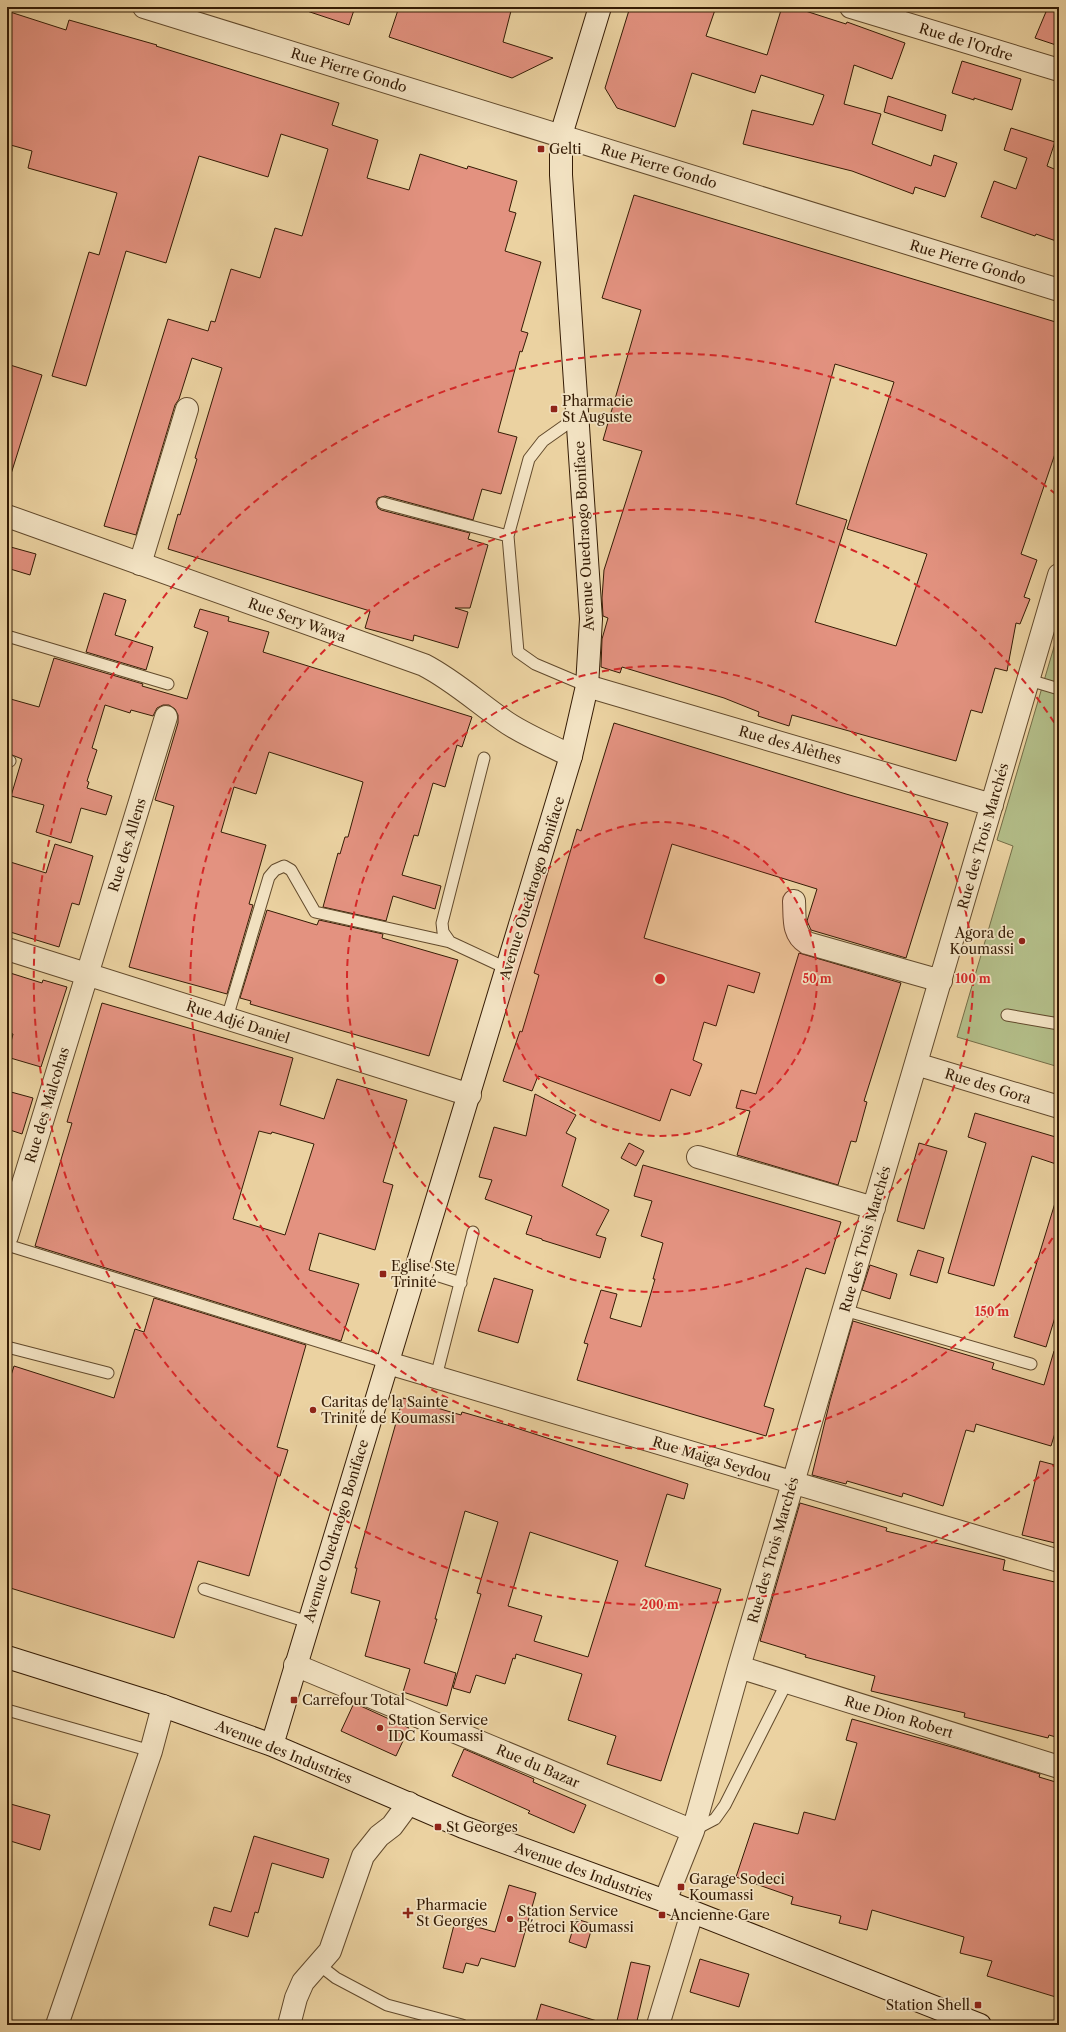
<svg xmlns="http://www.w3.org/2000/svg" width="1066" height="2032" font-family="'Libre Caslon Text',serif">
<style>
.green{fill:#b3bd88;stroke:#746c46}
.building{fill:#e39280;stroke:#351c05;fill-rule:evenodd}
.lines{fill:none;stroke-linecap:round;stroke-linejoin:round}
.lane-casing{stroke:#624a2c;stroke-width:13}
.street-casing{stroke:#624a2c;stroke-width:24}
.secondary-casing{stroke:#351c05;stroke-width:24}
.lane{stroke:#f2e2c2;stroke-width:11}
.street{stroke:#f2e2c2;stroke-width:22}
.secondary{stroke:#f2e2c2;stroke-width:22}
.ring{fill:none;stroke:#d62828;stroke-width:2;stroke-dasharray:7 5}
.poi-dot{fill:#8f2418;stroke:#f2e2c2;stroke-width:1.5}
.labels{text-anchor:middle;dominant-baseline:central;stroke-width:3.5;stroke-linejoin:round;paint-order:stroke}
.street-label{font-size:14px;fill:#351c05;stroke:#f2e2c2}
.poi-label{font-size:14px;fill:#351c05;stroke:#f2e2c2;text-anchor:start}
.centre{fill:#d62828;stroke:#f2e2c2;stroke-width:2}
.ring-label{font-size:12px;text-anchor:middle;font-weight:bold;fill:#d62828;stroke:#f2e2c2;stroke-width:3.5;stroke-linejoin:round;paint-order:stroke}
</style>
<rect width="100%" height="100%" fill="#ebd2a1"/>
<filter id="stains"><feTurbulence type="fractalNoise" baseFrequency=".005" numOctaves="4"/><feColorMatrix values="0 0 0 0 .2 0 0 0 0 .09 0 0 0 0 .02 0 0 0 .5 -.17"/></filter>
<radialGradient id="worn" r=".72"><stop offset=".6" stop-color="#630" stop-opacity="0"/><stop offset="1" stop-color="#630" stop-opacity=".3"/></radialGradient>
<path class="green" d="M 1059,630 L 1059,1067 L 957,1037 L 1013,846 L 997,840 Z"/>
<path class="building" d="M 304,7 L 355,7 L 349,25 L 304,10 Z
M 399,7 L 512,7 L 503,42 L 553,58 L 512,78 L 389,37 Z
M 630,7 L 716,7 L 706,36 L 767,55 L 782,7 L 793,7 L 846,24 L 847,22 L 905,43 L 892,79 L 854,65 L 844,104 L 881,114 L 872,144 L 931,166 L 934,155 L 957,163 L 945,197 L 915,187 L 913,194 L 852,171 L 743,144 L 752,110 L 813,125 L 824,95 L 761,75 L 755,93 L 692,73 L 675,127 L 617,108 L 605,88 Z
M 1048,7 L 1059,7 L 1059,46 L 1035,38 Z
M 7,11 L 66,30 L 69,20 L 157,45 L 156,46 L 339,103 L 332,125 L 378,140 L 367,178 L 409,190 L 420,154 L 467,169 L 468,166 L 517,181 L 509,211 L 516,213 L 505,251 L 541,262 L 521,331 L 528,333 L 522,352 L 520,351 L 498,432 L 517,437 L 501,494 L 482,489 L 473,520 L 385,496 L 378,498 L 376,502 L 378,508 L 381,510 L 470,533 L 468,539 L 488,545 L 470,608 L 455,608 L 468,612 L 458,648 L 414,635 L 413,641 L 365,628 L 370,611 L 168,549 L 178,514 L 180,515 L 197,459 L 195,458 L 222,368 L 192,358 L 179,399 L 175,405 L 136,535 L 104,526 L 168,319 L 208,331 L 211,321 L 215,322 L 231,269 L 260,278 L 275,228 L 302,236 L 328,149 L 281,134 L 268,177 L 199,156 L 166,263 L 126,251 L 86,386 L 52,376 L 89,252 L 99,255 L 117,193 L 28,168 L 32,151 L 7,144 Z
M 962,61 L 1021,79 L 1012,110 L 974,98 L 974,100 L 952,93 Z
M 888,96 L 946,115 L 942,131 L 884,112 Z
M 1011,128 L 1055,142 L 1047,166 L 1059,171 L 1059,242 L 1036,234 L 1035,236 L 981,217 L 994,181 L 1016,189 L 1027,158 L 1004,150 Z
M 634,195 L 1059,323 L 1059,442 L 1021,554 L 1037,560 L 1024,597 L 1030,599 L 1020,624 L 1016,623 L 1007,671 L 995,668 L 982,713 L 971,710 L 956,761 L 792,715 L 789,726 L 758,716 L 759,712 L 724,698 L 622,667 L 620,673 L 601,667 L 602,639 L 608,618 L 603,616 L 602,598 L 604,570 L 642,451 L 603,440 L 641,310 L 602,298 ZM 835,364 L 894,382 L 847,529 L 927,554 L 896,646 L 815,622 L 847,520 L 796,504 Z
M 7,364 L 42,375 L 11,474 L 7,473 Z
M 7,546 L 36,554 L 30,575 L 7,568 Z
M 104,593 L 126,600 L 115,635 L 153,647 L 146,670 L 86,652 Z
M 200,609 L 229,617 L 228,621 L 269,632 L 263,652 L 472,717 L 462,747 L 457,745 L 445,787 L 433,783 L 418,836 L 414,835 L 402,875 L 441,886 L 435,909 L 393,896 L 386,921 L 323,907 L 338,853 L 340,854 L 345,837 L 348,837 L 363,782 L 269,752 L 256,794 L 234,787 L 221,832 L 266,845 L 249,904 L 253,905 L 227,994 L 129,967 L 174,806 L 155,800 L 178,723 L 178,715 L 175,709 L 169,705 L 163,705 L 157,708 L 153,716 L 131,710 L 130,713 L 105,705 L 92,748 L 97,750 L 87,781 L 89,782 L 87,788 L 112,796 L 106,815 L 81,808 L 71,843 L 36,832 L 44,805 L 11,796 L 22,759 L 7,753 L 7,698 L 39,707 L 54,658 L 143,684 L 142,686 L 187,699 L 208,632 L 194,627 Z
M 614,723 L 846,794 L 948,823 L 906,958 L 811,930 L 807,921 L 817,889 L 672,844 L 644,938 L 760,973 L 754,993 L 728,985 L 716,1026 L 704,1022 L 693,1060 L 702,1064 L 690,1096 L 671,1089 L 660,1121 L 538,1076 L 532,1091 L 503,1081 L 520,1031 L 522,1032 L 539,975 L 534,973 L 577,829 L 581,831 Z
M 55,844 L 93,856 L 79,905 L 72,903 L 59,947 L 7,931 L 7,861 L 46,873 Z
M 267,910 L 317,925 L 319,920 L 383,934 L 382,938 L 458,960 L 429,1056 L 250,1004 L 251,1001 L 240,998 Z
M 799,953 L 901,983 L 864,1101 L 867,1102 L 856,1142 L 851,1141 L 838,1185 L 737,1155 L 750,1111 L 736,1108 L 741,1090 L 756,1094 Z
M 7,972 L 42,983 L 43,980 L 67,987 L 41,1067 L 7,1057 L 13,1034 L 7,1033 Z
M 102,1003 L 293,1058 L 280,1105 L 324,1119 L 337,1079 L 407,1100 L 383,1182 L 393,1185 L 375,1250 L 319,1233 L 309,1270 L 359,1284 L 341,1341 L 35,1246 L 72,1123 L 67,1122 ZM 259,1131 L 271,1134 L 272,1132 L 314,1144 L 285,1235 L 233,1219 Z
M 11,1092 L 33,1098 L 22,1134 L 7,1129 L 7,1107 Z
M 535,1094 L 576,1115 L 566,1133 L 576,1138 L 562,1186 L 609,1210 L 596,1235 L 606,1238 L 600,1258 L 542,1240 L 542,1239 L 526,1234 L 532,1216 L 485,1199 L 492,1180 L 479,1177 L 494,1127 L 526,1136 Z
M 975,1113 L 1059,1138 L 1059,1165 L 1032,1156 L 994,1286 L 948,1273 L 986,1143 L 968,1137 Z
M 629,1143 L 644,1151 L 636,1166 L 621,1158 Z
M 919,1143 L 947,1151 L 924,1229 L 897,1221 Z
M 643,1165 L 841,1222 L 825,1274 L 806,1268 L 764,1406 L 774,1409 L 766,1436 L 577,1380 L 588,1344 L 584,1343 L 601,1290 L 617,1294 L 610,1318 L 641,1327 L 655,1279 L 653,1279 L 663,1243 L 641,1236 L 652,1201 L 634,1196 Z
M 1055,1203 L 1059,1204 L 1059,1304 L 1046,1347 L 1014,1337 Z
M 918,1250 L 944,1258 L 937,1283 L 910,1275 Z
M 870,1265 L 897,1274 L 890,1299 L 862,1290 Z
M 494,1278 L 533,1290 L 518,1343 L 478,1331 Z
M 154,1298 L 306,1345 L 277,1447 L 288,1450 L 280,1476 L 278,1475 L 249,1576 L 198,1561 L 174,1638 L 7,1587 L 7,1388 L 14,1366 L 114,1398 L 135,1329 L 144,1332 Z
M 853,1321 L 994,1363 L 992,1369 L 1044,1385 L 1054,1351 L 1059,1351 L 1059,1420 L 1051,1446 L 976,1424 L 974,1432 L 966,1430 L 943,1506 L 903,1493 L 902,1497 L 847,1481 L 846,1484 L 812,1475 L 830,1401 Z
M 403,1398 L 461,1415 L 462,1412 L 507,1425 L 688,1484 L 684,1499 L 667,1494 L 645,1566 L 721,1589 L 661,1781 L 607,1764 L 616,1736 L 568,1720 L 582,1674 L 516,1654 L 515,1659 L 513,1658 L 505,1684 L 476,1675 L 470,1693 L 453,1688 L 481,1594 L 477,1593 L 498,1522 L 465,1511 L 435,1619 L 437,1619 L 424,1663 L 456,1673 L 447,1706 L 403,1692 L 410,1669 L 365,1656 L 380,1601 L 351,1593 L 357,1568 L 355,1568 ZM 530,1532 L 618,1561 L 588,1657 L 534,1641 L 542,1616 L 508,1606 Z
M 1040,1461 L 1059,1466 L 1059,1544 L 1022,1535 Z
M 800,1503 L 887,1528 L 886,1531 L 1005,1560 L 1003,1570 L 1059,1583 L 1059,1738 L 1049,1735 L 1048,1738 L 964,1717 L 965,1713 L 871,1691 L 875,1676 L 805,1657 L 806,1655 L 760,1641 Z
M 354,1703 L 409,1728 L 396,1756 L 341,1731 Z
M 852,1719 L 959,1749 L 1040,1774 L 1039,1777 L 1059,1783 L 1059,1998 L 987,1976 L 992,1961 L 960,1953 L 964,1937 L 872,1910 L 867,1930 L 839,1923 L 841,1916 L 791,1904 L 793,1897 L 736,1877 L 754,1823 L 798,1834 L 804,1812 L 835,1820 L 857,1743 L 846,1740 Z
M 464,1749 L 534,1779 L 533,1782 L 586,1805 L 574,1833 L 528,1813 L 530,1811 L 452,1776 Z
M 7,1803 L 50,1815 L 40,1850 L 7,1840 Z
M 254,1836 L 329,1859 L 323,1878 L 272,1863 L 258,1913 L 255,1912 L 248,1937 L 209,1925 L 214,1907 L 231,1912 Z
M 509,1885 L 536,1893 L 515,1967 L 481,1958 L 478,1966 L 466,1963 L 463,1973 L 443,1968 L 455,1921 L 495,1932 Z
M 576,1919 L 593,1924 L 586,1948 L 569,1942 Z
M 700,1959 L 749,1974 L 739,2007 L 690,1992 Z
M 631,1962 L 650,1966 L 636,2025 L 616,2025 Z
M 541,2004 L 597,2021 L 597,2025 L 535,2025 Z"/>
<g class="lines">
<g class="lane-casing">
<path id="lane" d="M 577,417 L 543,441 L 529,459 L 508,536 L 518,652 L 535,664 L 587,686
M 383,503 L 508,536
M 7,636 L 168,684
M 1029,680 L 1059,689
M 484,758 L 442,923 L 443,932 L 450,942 L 508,969
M 7,760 L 10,761
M 1007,1015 L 1059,1024
M 227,1018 L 269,877 L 275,870 L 284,866 L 291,870 L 315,912 L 450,942
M 7,1245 L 388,1363
M 417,1269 L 461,1283
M 844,1310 L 1031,1364
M 7,1347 L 108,1373
M 436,1377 L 473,1232
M 204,1589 L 308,1622
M 7,1710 L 151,1751
M 694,1830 L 715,1819 L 725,1805 L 787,1682
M 318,1964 L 336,1978 L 387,2005 L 462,2025"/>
</g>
<g class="street-casing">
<path id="street" d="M 144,7 L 1059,290
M 851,7 L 1059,70
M 7,516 L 424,665 C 453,680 476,701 503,720 C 522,734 550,745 571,756
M 140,564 L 187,409
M 587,686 L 992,805
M 794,901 C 795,917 792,934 807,943 L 941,981
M 7,949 L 470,1095
M 916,1064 L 1059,1107
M 698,1157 L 874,1208
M 7,1236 L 166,717
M 388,1363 L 1059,1561
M 295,1665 L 693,1831
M 739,1667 L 1059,1767
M 665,1901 L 693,1831 L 739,1667 L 1059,575
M 57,2025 L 151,1751 L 163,1706
M 289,2025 L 296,1998 L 303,1982 L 330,1951 L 363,1856 L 379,1836 L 392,1826 L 409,1803
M 658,2025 L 692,1913"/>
</g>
<g class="secondary-casing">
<path id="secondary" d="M 7,1657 L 163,1706 L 272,1745 L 463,1827 L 665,1901 L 980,2025
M 272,1745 L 571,756 L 587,686 L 591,619 L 561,175 L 561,135 L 600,7"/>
</g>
<use href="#lane" class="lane"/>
<use href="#street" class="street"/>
<use href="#secondary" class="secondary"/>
</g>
<circle cx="660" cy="979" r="157" fill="#d62828" fill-opacity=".12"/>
<g class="ring">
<circle cx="660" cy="979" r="157"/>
<circle cx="660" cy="979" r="313"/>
<path d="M1059 1228A470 470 0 1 1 1059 730"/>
<path d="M1058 1462A626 626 0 1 1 1058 496"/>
</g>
<g class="poi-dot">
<rect x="537" y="145" width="8" height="8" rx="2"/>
<rect x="550" y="405" width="8" height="8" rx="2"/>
<circle cx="1022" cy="941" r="4"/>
<rect x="379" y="1270" width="8" height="8" rx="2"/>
<circle cx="313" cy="1410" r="4"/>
<rect x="290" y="1696" width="8" height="8" rx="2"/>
<circle cx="380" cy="1728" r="4"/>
<rect x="434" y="1823" width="8" height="8" rx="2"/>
<rect x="677" y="1883" width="8" height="8" rx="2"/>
<path d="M406 1907h4v4h4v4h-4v4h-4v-4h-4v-4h4z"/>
<rect x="658" y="1911" width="8" height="8" rx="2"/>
<circle cx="510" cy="1919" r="4"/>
<rect x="974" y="2001" width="8" height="8" rx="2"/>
</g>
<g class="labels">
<g class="street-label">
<text transform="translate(966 42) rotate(17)">Rue de l'Ordre</text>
<text transform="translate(349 70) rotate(17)">Rue Pierre Gondo</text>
<text transform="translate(659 166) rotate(17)">Rue Pierre Gondo</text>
<text transform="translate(968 262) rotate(17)">Rue Pierre Gondo</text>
<text transform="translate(584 536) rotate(-93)">Avenue Ouedraogo Boniface</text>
<text transform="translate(297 620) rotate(20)">Rue Sery Wawa</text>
<text transform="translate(790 745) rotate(16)">Rue des Alèthes</text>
<text transform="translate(983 836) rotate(-74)">Rue des Trois Marchés</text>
<text transform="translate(127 845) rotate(-73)">Rue des Allens</text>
<text transform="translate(532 888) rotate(-73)">Avenue Ouedraogo Boniface</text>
<text transform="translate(238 1022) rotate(18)">Rue Adjé Daniel</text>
<text transform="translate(988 1086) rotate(17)">Rue des Gora</text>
<text transform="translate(47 1105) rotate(-73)">Rue des Malcohas</text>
<text transform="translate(865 1239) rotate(-74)">Rue des Trois Marchés</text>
<text transform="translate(712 1459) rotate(17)">Rue Maïga Seydou</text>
<text transform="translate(336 1531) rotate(-73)">Avenue Ouedraogo Boniface</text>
<text transform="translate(773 1550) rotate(-74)">Rue des Trois Marchés</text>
<text transform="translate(899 1717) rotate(17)">Rue Dion Robert</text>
<text transform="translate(284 1752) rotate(22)">Avenue des Industries</text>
<text transform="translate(538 1766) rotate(23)">Rue du Bazar</text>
<text transform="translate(584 1872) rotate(20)">Avenue des Industries</text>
</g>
<g class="poi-label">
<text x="549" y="149">Gelti</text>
<text x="562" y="401">Pharmacie<tspan x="562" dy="16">St Auguste</tspan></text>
<text x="1014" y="933" text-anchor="end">Agora de<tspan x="1014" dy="16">Koumassi</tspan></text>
<text x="391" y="1266">Eglise Ste<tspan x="391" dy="16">Trinité</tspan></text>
<text x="321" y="1402">Caritas de la Sainte<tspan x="321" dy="16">Trinité de Koumassi</tspan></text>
<text x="302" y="1700">Carrefour Total</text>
<text x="388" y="1720">Station Service<tspan x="388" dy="16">IDC Koumassi</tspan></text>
<text x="446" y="1827">St Georges</text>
<text x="689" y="1879">Garage Sodeci<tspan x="689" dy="16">Koumassi</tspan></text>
<text x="416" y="1905">Pharmacie<tspan x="416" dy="16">St Georges</tspan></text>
<text x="518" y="1911">Station Service<tspan x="518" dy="16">Pétroci Koumassi</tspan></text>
<text x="670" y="1915">Ancienne Gare</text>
<text x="970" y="2005" text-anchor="end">Station Shell</text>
</g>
</g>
<circle cx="660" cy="979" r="6" class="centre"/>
<g class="ring-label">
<text x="817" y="983">50 m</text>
<text x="973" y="983">100 m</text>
<text x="992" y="1316">150 m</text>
<text x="660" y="1609">200 m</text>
</g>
<rect width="1066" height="2032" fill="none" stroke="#ebd2a1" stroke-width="24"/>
<rect x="8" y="8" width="1050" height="2016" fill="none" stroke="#351c05" stroke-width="2"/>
<rect x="12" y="12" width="1042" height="2008" fill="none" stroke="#351c05"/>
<rect width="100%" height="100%" filter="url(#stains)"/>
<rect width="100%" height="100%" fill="url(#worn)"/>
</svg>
